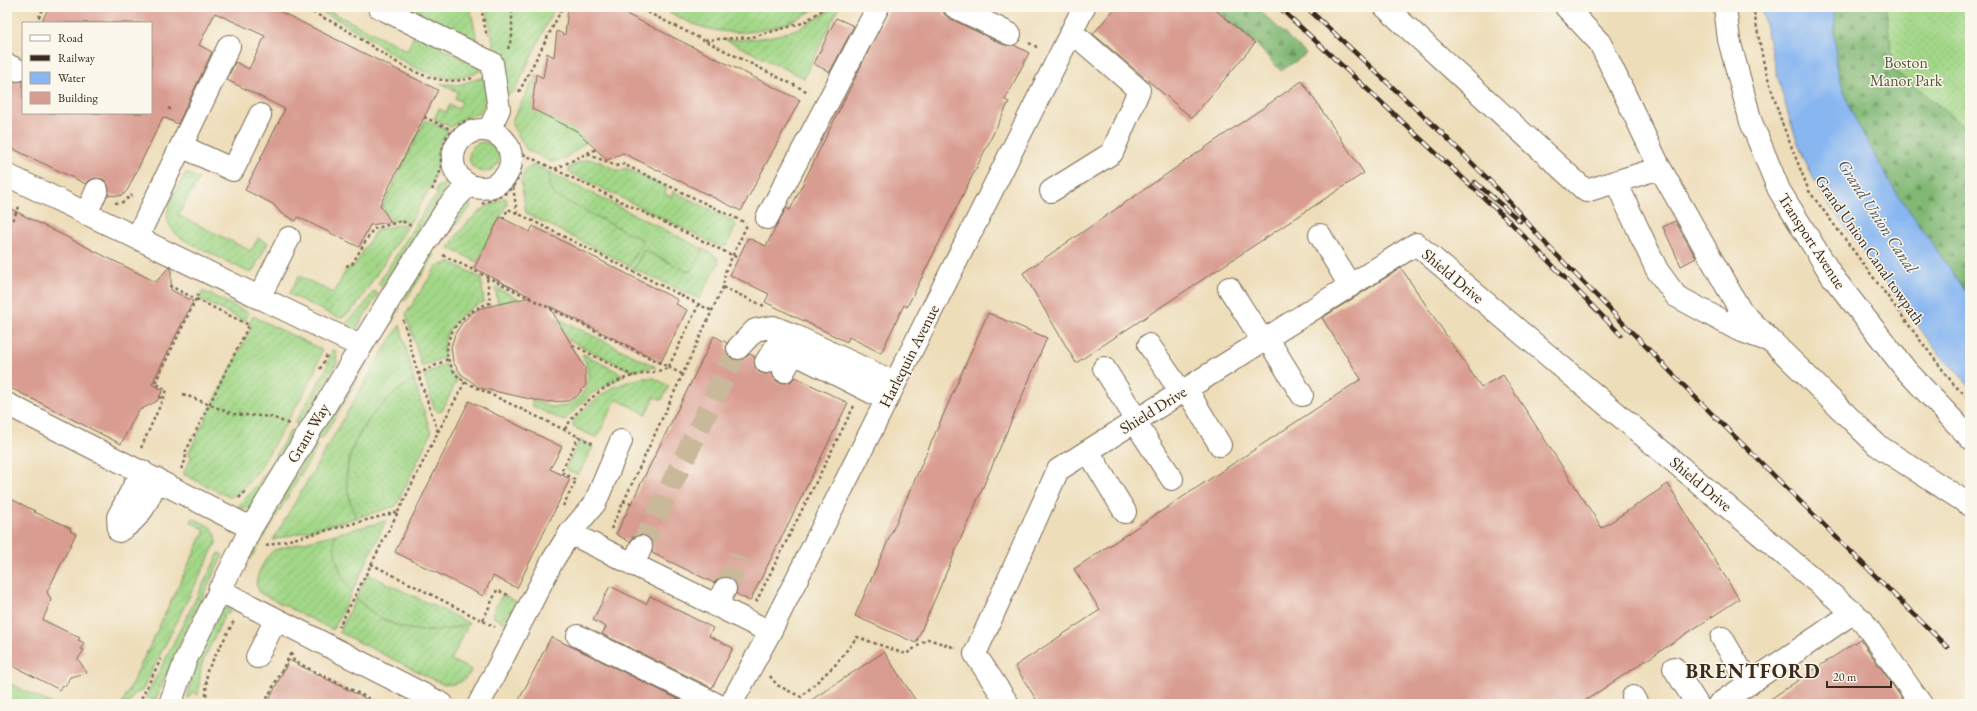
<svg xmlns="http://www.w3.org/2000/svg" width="1977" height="711" font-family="'EB Garamond',serif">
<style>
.grass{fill:url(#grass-dots);stroke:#6e8053}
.forest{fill:url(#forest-firs);stroke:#5e7149}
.garden{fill:url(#garden-furrows);stroke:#6e8053}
.water{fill:#87b6f1;stroke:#617088}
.building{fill:#d99c91}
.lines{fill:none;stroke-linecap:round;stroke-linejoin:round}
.minor-tunnel{stroke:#c9b99a;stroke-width:22;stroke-dasharray:22 11;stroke-linecap:butt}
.minor-casing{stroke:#796954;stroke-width:24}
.path{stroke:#796954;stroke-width:2.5;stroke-dasharray:3 3;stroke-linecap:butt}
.minor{stroke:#fff;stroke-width:22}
.rail-casing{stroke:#3b2a1e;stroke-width:4.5}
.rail{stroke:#fbf7ec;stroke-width:3;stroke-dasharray:9;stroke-linecap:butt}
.labels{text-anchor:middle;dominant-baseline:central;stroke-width:3;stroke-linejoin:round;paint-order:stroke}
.park-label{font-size:16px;fill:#555538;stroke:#fbf7ec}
.street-label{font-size:16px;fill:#3b2a1e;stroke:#fbf7ec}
.water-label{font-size:17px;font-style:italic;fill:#52545d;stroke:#fbf7ec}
.district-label{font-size:20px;font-weight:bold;letter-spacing:1px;fill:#3b2a1e;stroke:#fbf7ec}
</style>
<defs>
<pattern id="grass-dots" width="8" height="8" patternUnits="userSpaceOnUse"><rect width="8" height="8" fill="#a2d788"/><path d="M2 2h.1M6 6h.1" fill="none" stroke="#8cb975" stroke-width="1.8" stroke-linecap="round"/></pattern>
<pattern id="forest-firs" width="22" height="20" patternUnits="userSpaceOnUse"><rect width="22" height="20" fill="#81b874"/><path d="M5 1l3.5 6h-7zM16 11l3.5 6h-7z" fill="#6b965f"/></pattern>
<pattern id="garden-furrows" width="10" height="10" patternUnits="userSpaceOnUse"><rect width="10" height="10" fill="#a2d788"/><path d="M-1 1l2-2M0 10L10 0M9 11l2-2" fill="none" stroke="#8cb975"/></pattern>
</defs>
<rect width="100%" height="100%" fill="#fbf7ec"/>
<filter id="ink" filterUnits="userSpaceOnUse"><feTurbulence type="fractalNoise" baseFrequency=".025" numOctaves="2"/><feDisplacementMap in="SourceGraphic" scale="8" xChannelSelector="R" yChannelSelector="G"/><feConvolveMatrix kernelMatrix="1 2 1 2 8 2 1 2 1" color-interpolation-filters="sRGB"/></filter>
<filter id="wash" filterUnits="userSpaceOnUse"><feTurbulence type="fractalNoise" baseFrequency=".012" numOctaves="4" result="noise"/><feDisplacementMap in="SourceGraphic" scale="16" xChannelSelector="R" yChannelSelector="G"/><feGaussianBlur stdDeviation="0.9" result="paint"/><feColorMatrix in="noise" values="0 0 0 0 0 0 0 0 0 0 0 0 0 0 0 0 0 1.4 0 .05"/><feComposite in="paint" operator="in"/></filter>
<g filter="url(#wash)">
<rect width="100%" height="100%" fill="#edddb9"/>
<path class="grass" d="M 311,7 L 321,7 L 407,50 L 415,34 L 477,66 L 480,71 C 431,93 394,52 355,30 C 341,21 326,14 311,7 Z
M 1830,7 L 1970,7 L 1970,297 L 1836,66 L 1833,21 Z
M 549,172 L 703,249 L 693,270 L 686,271 L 644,250 L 634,269 L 629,266 L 642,240 L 553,195 L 549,186 Z
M 446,183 L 443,194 L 382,287 L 378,284 L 432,199 L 434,200 L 438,193 L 435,192 L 437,187 Z
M 470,199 L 470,208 L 449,232 L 441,244 L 437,242 C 446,228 455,208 470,199 Z
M 430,252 L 435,255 L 405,301 L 400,298 Z
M 374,291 L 378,294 L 357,328 L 351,330 L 344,328 L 346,323 L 362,308 Z
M 396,305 L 400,308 L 322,439 L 317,436 Z
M 332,350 L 336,351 L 337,363 L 299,425 L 295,423 L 326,370 Z
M 445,364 L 450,372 L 458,378 L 442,411 L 438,412 L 434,408 L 424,375 Z
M 414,380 L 431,433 L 396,506 L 356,518 C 349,501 344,482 348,464 C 355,428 385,398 414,380 Z
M 291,430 L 295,433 L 251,507 L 245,509 L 237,508 L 258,484 Z
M 314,444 L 318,446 L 250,560 L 246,558 Z
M 386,521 L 352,592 C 340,576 332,554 335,534 Z
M 219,553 L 223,555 L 183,636 L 155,701 L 146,697 Z
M 368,574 L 469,623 C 428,640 386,630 356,598 Z
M 228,608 L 231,610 L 229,613 L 225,614 L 201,666 L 198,695 L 192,692 L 189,698 L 187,697 L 195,663 L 221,609 Z
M 7,682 L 52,704 L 7,704 Z"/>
<path class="forest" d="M 1212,7 L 1256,7 L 1306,54 L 1281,71 L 1255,43 Z
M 1834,7 L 1886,7 L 1894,70 L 1970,130 L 1970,297 C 1921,227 1857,151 1837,67 C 1832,49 1833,26 1834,7 Z"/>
<path class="garden" d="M 405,7 L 470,7 L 478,44 Z
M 486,7 L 555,7 L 515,91 L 508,95 L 503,90 Z
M 660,7 L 817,7 C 782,31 737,40 696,25 C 684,21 672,13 660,7 Z
M 832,7 L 839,7 L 804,78 L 726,40 C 764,40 803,34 832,7 Z
M 536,74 L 592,138 L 564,159 L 551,162 L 527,150 L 512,125 L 512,121 Z
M 484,77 L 487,98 L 479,113 L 459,121 L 451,127 L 434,119 L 439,109 L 446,112 L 450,105 L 458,109 L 462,102 L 455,98 L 458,92 L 440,83 L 457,85 Z
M 425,120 L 448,130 L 438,149 L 438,167 L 430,188 L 409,224 L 401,219 L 386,223 L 380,211 Z
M469 157a15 15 0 1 1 30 0a15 15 0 1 1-30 0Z
M 587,159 L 598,161 L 619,171 L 626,168 L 667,188 L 665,194 L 671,197 L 673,191 L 733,221 L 736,226 L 727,245 L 721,247 L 569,172 L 569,167 Z
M 534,165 L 549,172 L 549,187 L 554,195 L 643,240 L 629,266 L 526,213 L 521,182 L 526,168 Z
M 186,173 L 199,179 L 178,215 L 251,251 L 258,238 L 268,243 L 252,272 L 250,273 L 184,240 C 153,220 172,198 186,173 Z
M 506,198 L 507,204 L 477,262 L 449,248 C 460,228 482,204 506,198 Z
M 401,224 L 407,226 L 357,305 C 351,311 345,319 336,317 L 289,294 L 299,276 L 334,293 L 346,270 L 355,265 L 376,230 Z
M 703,249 L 717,257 L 719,263 L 699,299 L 634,269 L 644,250 L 686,271 L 691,271 Z
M 451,262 L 481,278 L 484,302 C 460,311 441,330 444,357 L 422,367 L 406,314 L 437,266 Z
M 495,287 L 656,367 L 631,371 L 498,305 Z
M 203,291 L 249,313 L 245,321 L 199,299 Z
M 253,316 L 322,350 L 313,377 L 259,470 L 238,494 L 229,497 L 183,474 L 192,456 L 188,454 L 252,326 L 249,324 Z
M 400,325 L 414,380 C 384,398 355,428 348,464 C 344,482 349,501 356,518 L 273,540 L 383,351 Z
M 583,354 L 622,374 L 622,377 L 591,394 L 564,421 L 532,406 L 532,400 C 539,402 546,407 553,407 C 581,408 597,381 583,357 Z
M 644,378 L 654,378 L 669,386 L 662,400 L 655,397 L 646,414 L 616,399 L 597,438 L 573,427 L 573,421 C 596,398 610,384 644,378 Z
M 580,440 L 593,447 L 578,475 L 565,469 Z
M 192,518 C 203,523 220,528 216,543 L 142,691 L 134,694 L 129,704 L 122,704 L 205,530 L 191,522 Z
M 335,534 C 332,554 340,576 352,592 L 333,630 L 260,593 L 256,584 C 257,573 266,556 274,550 Z
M 502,595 L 517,602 L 507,624 L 493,617 L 492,614 Z
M 356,598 C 386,630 428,640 469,623 L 451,660 L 472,670 C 465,682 456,686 442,684 L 339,632 Z"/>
<path class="water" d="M 1761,7 L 1834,7 L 1836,66 L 1851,111 L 1888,180 L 1970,298 L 1970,386 L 1935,349 L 1821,193 C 1789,136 1776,70 1761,7 Z"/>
<g id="blocks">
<path class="building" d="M 49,7 L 271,7 L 438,90 L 380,205 L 391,222 L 370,225 L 359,247 L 298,217 L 296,221 L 281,213 L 273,204 L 245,190 L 285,109 L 227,80 L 235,62 L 249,69 L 265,36 L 215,13 L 199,45 L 212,52 L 178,124 L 163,117 L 128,189 L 124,194 L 119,196 L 108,195 L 109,188 L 107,183 L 103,179 L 95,178 L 90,180 L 86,184 L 7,146 L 7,92 L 12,81 L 23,81 L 23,113 L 151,113 L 151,23 L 41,23 Z
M 568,7 L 612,7 L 800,100 L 741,211 L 623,153 L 607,160 L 577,131 L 532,109 L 536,74 L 543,78 L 547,53 L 554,57 L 557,31 L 565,35 Z
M 890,7 L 943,7 L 944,14 L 949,18 L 1004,45 L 1014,45 L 1029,53 L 1005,100 L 1009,102 L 917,287 L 907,307 L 904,305 L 881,353 L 849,337 L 847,342 L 765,302 L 769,294 L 730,275 L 748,238 L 766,246 L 786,208 L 790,210 Z
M 1116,7 L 1212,7 L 1255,43 L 1192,118 L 1093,34 Z
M 836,18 L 854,26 L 830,72 L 814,64 Z
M 1302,81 L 1364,173 L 1076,363 L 1023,273 Z
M 7,207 L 156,282 L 169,267 L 171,268 L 171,290 L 193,301 L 152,384 L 163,390 L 157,401 L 138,411 L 121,444 L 7,386 Z
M 500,217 L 530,232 L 533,226 L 678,300 L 676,304 L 687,310 L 661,362 L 549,306 L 585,368 L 586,385 L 577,396 L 568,401 L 544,402 L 480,388 L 461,374 L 453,362 L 451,347 L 455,334 L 462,323 L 472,313 L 481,308 L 531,297 L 474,268 Z
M 1675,221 L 1696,258 L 1681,266 L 1663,227 Z
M 1401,268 L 1481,387 L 1503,375 L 1602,528 L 1668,484 L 1739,599 L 1580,704 L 1039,704 L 1015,666 L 1100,610 L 1074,569 L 1361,379 L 1322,318 Z
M 988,313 L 1047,338 L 916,643 L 855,616 Z
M 714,336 L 727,343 L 726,351 L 730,357 L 736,360 L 742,360 L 750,354 L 755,357 L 755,367 L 759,372 L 765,374 L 772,373 L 774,378 L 778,382 L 785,383 L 790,382 L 795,377 L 848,403 L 750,601 L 736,594 L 737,588 L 736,583 L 730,578 L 724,577 L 719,578 L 714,583 L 652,553 L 653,545 L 651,539 L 646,536 L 639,535 L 633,537 L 630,542 L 616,534 Z
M 469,401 L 562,447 L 550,469 L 570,479 L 517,588 L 493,576 L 483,596 L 395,552 Z
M 7,497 L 35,511 L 34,512 L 60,523 L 71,529 L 70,531 L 76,534 L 47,592 L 51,600 L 43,620 L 80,638 L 78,640 L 84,643 L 81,649 L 84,650 L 78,659 L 87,673 L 70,677 L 65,687 L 63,685 L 60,690 L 7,663 Z
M 610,586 L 646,604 L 650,596 L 713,628 L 709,636 L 733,648 L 712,688 L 602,634 L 606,627 L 593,620 Z
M 551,637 L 591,656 L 688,704 L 517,704 Z
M 1860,639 L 1906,704 L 1763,704 Z
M 884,652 L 918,704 L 805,704 Z
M 289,660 L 376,704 L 267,704 Z"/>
</g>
</g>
<g filter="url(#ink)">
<use href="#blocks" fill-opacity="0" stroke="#796954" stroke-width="1"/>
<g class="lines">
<path class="minor-tunnel" d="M 641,547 L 738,348
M 725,589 L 740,556"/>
<g class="minor-casing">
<path id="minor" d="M 379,7 L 492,63 L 499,109 L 489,130
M 955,7 L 1010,34
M 1385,7 L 1586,191 L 1660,168 L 1740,310 L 1877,445 L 1970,505
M 1566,7 L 1600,43 L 1660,168
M 1725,7 L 1729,40 L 1751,122 L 1779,190 L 1832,276 L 1906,370 L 1970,438
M 7,65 L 18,70
M453 159a29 29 0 1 1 58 0a29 29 0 1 1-58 0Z
M 181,146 L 233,170 L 260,115
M 7,175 L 360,346
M 1616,182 L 1657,270 L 1676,296 L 1739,330 L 1767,340
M 1051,191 L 1112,153 L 1139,90 L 1072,32
M 86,214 L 97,190
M 767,218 L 878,7
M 1320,235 L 1350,286
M 137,238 L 229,46
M 1229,288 L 1263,341
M 259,298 L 289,238
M 1267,338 L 1302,395
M 1149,345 L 1181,392
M 738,348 L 755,330 L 773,327 L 793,335
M 766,362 L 777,345 L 793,335 L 895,383
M 1104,368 L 1137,420
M 784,371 L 794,353 L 887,400
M 1186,389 L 1220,445
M 7,404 L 251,528
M 1135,422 L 1172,479
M 1088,451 L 1125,512
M 142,471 L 118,517 L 119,531 C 141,518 147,503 157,479
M 570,533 L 595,503 L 621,441
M 633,565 L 641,547
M 219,590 L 442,704
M 716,606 L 725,589
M 578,636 L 716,704
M 1722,638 L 1749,684
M 257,657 L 276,619
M 1674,668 L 1697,704
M 1633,697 L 1637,704
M 170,704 L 186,659 L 251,528 L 391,297 L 448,207 L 468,185
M 479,704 L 553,560 L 570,533 L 770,632
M 731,704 L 770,632 L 1084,7
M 1008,704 L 975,654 L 1058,470 L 1416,244 L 1863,621 L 1921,704
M 1719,704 L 1854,612"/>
</g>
<path class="path" d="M 302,7 C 317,15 334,22 348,31 C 385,53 425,91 472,78
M 481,7 L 487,37
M 637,7 L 808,92
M 1753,7 L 1764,65 L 1782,123 L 1809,191 L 1917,336 L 1955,386 L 1970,398
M 36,23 L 44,7
M 705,40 L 752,37 L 803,23 L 827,7
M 1029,43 L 1039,48
M 508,49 L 512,36 L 512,7
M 519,92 L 563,7
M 168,108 L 172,110
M 424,117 L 452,130
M 523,154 L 738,258
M 588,154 L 616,166 L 623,164 L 746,223
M 555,169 L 596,149
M 513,187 L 517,213 L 712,311
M 432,190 L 441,169 L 441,153 L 447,136 L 461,123 L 470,119
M 115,203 L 123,202 L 132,195
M 482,204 C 490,200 500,198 507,192 C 526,177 525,151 512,133
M 503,219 L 508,209 L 517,213
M 7,231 L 20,205
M 443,255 L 682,374
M 346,266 L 352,264 L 373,229 L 402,221 L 411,226
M 723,287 L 764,306
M 573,345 L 633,376
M 448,359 L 455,374 L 465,382 L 594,444
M 320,369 L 328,353
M 418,374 L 448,359 C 442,332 466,310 490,303 L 487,277
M 183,394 L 233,414 L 272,417 L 289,424
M 159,397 L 163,398
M 565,429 C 579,406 602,385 629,377 C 642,373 655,373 668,368 L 699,304
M 438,432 L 465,382
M 141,448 L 167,390 L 155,383 L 196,299 L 168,285
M 181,469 L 186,459 L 185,453 L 249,325 L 196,299 L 199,292
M 239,498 L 247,490
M 623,501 L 631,504
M 563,506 L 576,480 L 561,472 L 579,436
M 398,512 L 438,432 L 418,374 L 403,319
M 611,529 L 723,287 L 725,272 L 747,225
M 266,546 L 398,512 L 339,627
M 371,564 L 495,627
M 756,602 L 854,406
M 483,620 L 497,590 L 510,596
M 291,653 L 294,661 L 380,704
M 770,676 L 777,685 L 801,697 L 836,664 L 857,637 L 906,654 L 928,639 L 956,648
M 206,696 L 207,671 L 234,621
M 7,699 L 33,704
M 140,704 L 142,697 L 161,659
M 264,704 L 291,653"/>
<use href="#minor" class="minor"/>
<g class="rail-casing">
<path id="rail" d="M 1279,7 L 1512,224 L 1621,335
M 1306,7 L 1443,134 L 1497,188 L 1547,245 L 1697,399 L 1947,647
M 1475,182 L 1520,221"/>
</g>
<use href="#rail" class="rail"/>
</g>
</g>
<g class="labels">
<g class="park-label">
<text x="1906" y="62">Boston<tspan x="1906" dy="18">Manor Park</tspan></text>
</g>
<g class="street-label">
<text transform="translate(1812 241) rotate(57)">Transport Avenue</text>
<text transform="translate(1870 250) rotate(55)">Grand Union Canal towpath</text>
<text transform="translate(1453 276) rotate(40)">Shield Drive</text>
<text transform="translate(909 356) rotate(-63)">Harlequin Avenue</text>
<text transform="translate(1153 410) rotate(-32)">Shield Drive</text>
<text transform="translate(308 433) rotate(-59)">Grant Way</text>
<text transform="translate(1701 484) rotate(40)">Shield Drive</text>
</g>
<g class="water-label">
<text transform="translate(1878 216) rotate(57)">Grand Union Canal</text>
</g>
<g class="district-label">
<text x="1753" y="671">BRENTFORD</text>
</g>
</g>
<rect width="1977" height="711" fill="none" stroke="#fbf7ec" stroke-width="24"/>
<rect x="22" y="22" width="130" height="92" fill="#fbf7ec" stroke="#aea59a"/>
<rect x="30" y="35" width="20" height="6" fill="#ffffff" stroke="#aea59a"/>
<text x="58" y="42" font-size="12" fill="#3b2a1e">Road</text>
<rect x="30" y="55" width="20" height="6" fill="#3b2a1e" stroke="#aea59a"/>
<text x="58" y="62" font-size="12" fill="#3b2a1e">Railway</text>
<rect x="30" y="72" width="20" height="12" fill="#87b6f1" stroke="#aea59a"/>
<text x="58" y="82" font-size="12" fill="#3b2a1e">Water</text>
<rect x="30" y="92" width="20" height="12" fill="#d99c91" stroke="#aea59a"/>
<text x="58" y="102" font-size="12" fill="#3b2a1e">Building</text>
<path d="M1827 681v6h64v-6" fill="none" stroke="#3b2a1e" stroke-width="2"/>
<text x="1833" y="681" font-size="12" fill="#3b2a1e" stroke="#fbf7ec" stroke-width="3" paint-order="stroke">20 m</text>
</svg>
